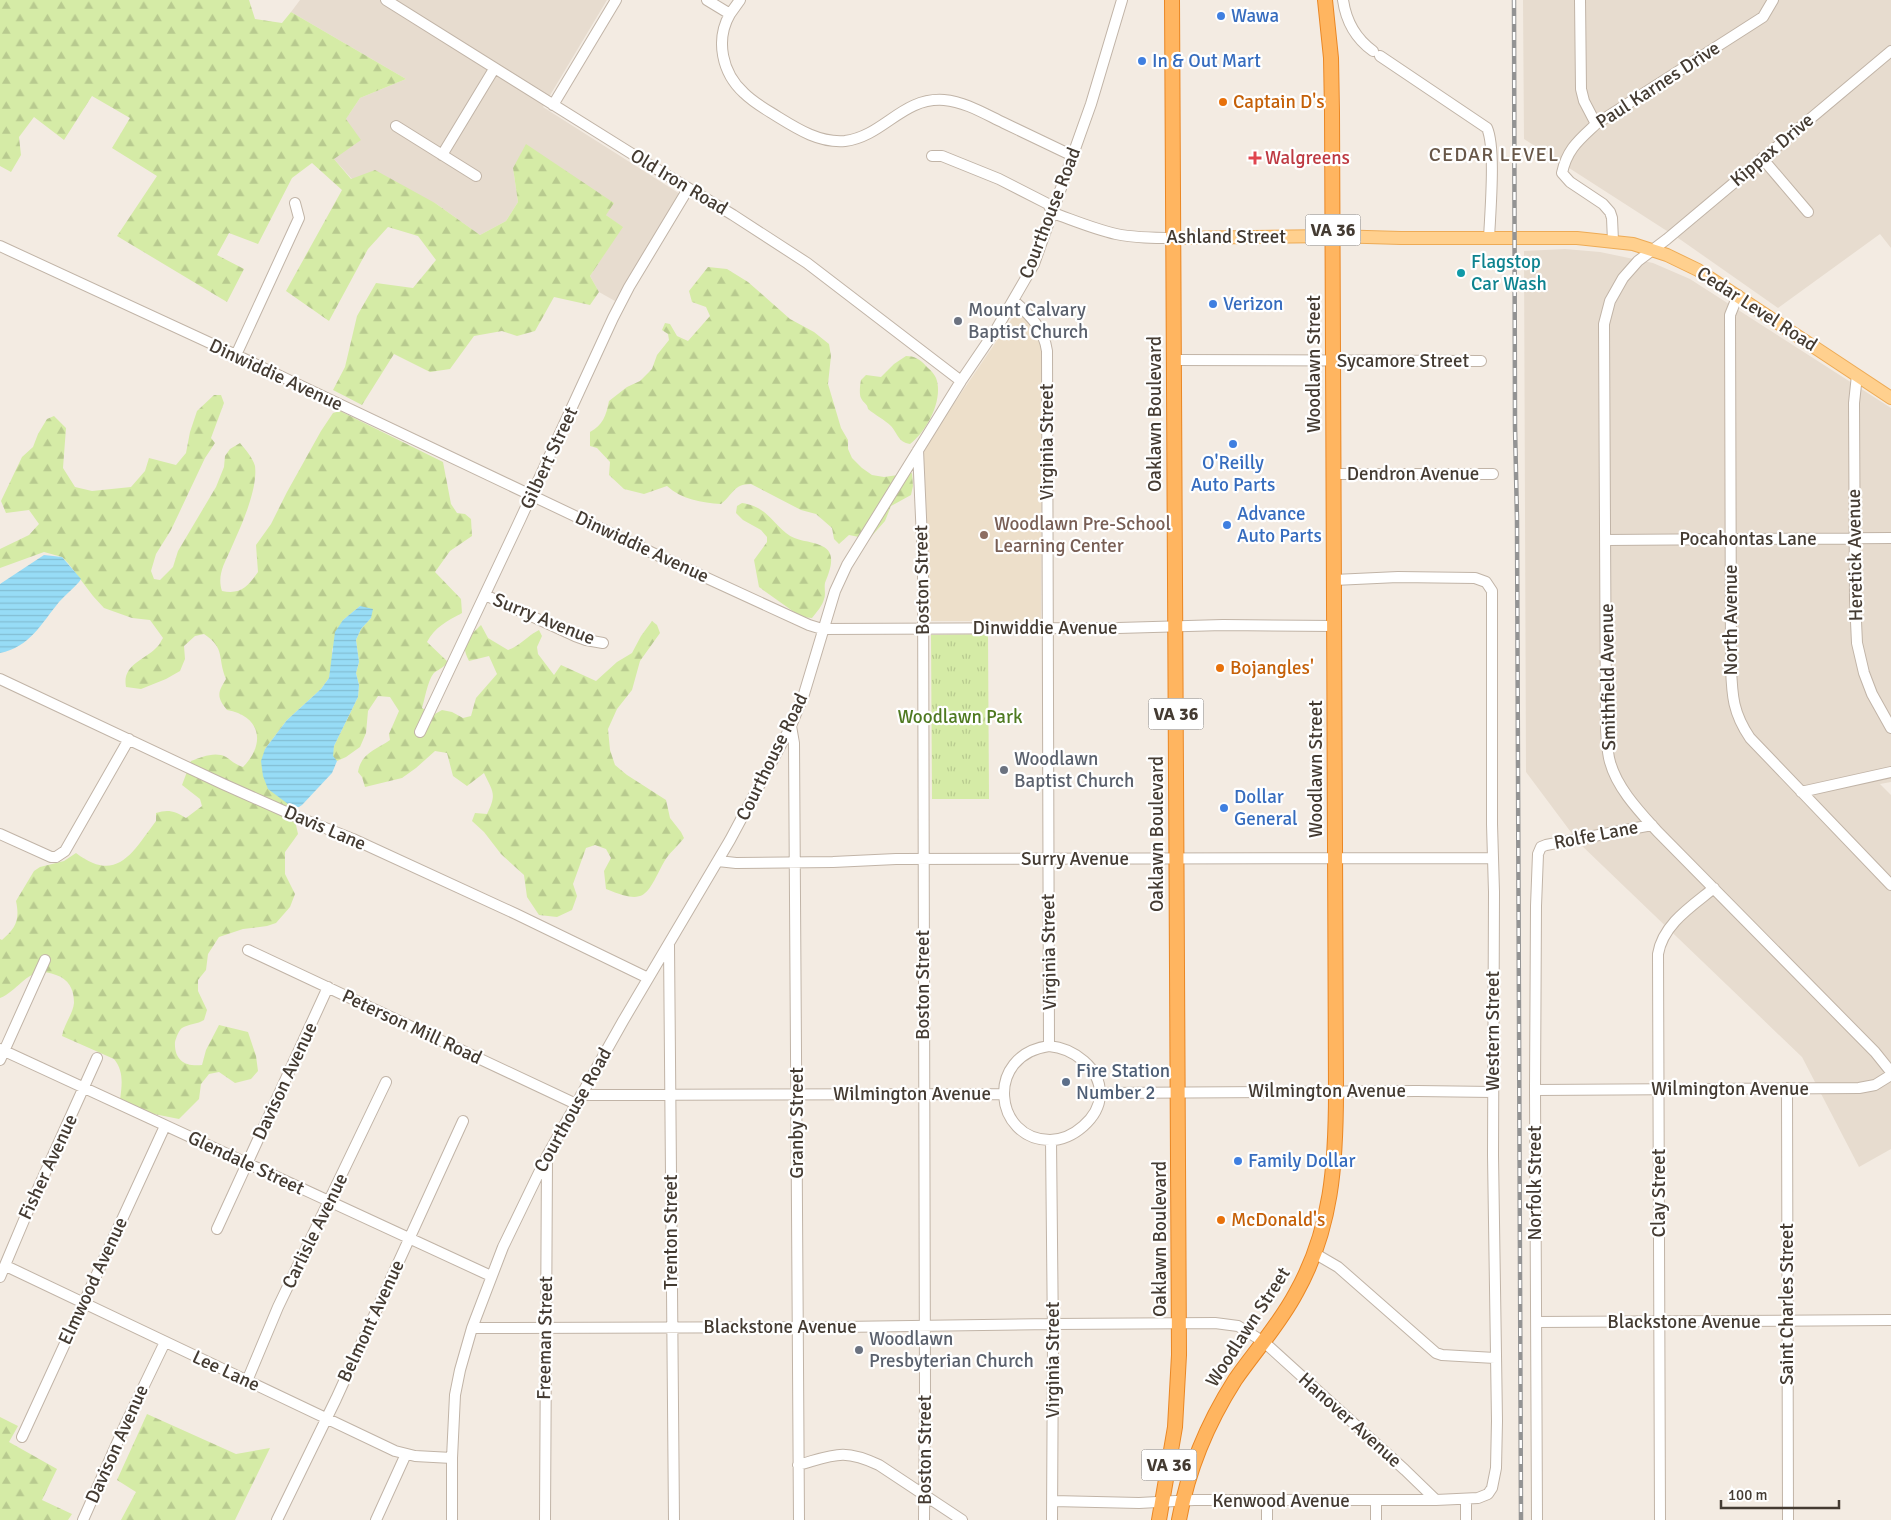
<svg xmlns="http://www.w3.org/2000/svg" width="1891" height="1520" font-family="Signika,sans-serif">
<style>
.residential{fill:#e7dccf}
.education{fill:#eddfca}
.grass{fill:url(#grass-tufts)}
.forest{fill:url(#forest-firs)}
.water{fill:url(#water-rules)}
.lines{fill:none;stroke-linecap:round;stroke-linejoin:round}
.minor-casing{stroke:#c1b4a7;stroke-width:12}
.major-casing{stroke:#eeab55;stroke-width:14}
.highway-casing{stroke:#ea8724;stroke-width:16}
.minor{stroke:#fff;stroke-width:10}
.major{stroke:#ffd08e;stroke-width:12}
.highway{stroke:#ffb560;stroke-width:14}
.rail-casing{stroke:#939393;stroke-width:4.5}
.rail{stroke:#fff;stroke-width:2.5;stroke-dasharray:8;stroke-linecap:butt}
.shop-dot{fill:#3f7fe0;stroke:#fff;stroke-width:2}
.food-dot{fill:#e8710a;stroke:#fff;stroke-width:2}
.health-dot{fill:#e0444e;stroke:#fff;stroke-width:2}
.culture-dot{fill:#0f9aa8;stroke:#fff;stroke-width:2}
.worship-dot{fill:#6b7280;stroke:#fff;stroke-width:2}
.education-dot{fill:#8d6e63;stroke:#fff;stroke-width:2}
.service-dot{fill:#5c6f8a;stroke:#fff;stroke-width:2}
.labels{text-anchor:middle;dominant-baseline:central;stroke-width:4.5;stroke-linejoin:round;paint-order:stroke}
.shield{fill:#fff;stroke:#7c7670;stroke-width:1}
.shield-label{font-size:18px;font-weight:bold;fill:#443b32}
.shop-label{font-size:19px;fill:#366cbe;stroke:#fff;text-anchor:start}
.street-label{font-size:19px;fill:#443b32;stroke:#fff}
.food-label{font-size:19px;fill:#c56008;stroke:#fff;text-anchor:start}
.health-label{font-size:19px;fill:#be3a42;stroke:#fff;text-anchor:start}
.culture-label{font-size:19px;fill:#0d838f;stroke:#fff;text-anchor:start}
.worship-label{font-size:19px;fill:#5b616d;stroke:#fff;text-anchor:start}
.education-label{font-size:19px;fill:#785e54;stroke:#fff;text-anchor:start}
.park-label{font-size:19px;fill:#4f7a21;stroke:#fff}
.service-label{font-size:19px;fill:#4e5e75;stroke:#fff;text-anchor:start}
.neighbourhood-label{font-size:20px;letter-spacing:1px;fill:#685748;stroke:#fff}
</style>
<defs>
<pattern id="grass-tufts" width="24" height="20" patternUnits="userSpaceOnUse" patternTransform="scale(1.25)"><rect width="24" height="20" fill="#d5eba6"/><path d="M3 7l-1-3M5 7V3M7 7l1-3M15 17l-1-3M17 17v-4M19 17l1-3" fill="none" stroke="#b8ca8f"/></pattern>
<pattern id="forest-firs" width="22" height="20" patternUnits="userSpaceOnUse" patternTransform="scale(1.25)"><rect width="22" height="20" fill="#d5eba6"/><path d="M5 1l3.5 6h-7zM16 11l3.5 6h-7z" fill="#b8ca8f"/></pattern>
<pattern id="water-rules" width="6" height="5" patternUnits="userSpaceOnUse" patternTransform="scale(1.25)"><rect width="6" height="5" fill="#97dcf6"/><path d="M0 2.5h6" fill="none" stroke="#83bed3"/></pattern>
</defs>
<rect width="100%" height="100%" fill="#f3ebe2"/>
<path class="residential" d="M 300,0 L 607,0 L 543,107 L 680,194 L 615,301 L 599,292 L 590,276 L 622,227 L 606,215 L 513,168 L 518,202 L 506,221 L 480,235 L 435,203 L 352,179 L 334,159 L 346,119 L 360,98 L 406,79 L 291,12 Z
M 1523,0 L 1891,0 L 1891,248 L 1880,234 L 1778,308 L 1681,240 L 1524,139 Z
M 1565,249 L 1600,252 L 1653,263 L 1690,279 L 1891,408 L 1891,782 L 1880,784 L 1891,795 L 1891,1149 L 1859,1167 L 1802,1057 L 1579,843 L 1526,772 L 1524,251 Z"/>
<path class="education" d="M 1017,311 L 1030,320 L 1038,334 L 1042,350 L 1041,621 L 929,621 L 923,449 Z"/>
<path class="grass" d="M 988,634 L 989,799 L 932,799 L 931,635 Z"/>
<path class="forest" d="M 0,0 L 249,0 L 255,19 L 282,23 L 291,12 L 406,79 L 360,98 L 346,119 L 361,140 L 334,159 L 351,179 L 375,170 L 435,203 L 480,235 L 506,221 L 518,202 L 513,168 L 526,144 L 614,203 L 606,215 L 623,227 L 590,276 L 599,292 L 590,305 L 554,297 L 535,331 L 517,336 L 502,331 L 474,336 L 450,369 L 430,372 L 394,354 L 362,405 L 333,390 L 345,367 L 357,316 L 376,283 L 413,288 L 436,260 L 418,236 L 388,227 L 368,249 L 329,321 L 286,291 L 342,190 L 312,163 L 292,178 L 258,244 L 229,233 L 217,255 L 244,269 L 227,302 L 117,236 L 157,176 L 112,148 L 130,118 L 92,96 L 64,140 L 34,117 L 19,137 L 21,155 L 11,172 L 0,166 Z
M 708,267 L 727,269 L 748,282 L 790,319 L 814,332 L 829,344 L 831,356 L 828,384 L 841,428 L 848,440 L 848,449 L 852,458 L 862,468 L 872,475 L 884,477 L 912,473 L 913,486 L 911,495 L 891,506 L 885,521 L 869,539 L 849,535 L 839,544 L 834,539 L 832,528 L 816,514 L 801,510 L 751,484 C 733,484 733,495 721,504 C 702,503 681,499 667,486 L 644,494 L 624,489 L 609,475 L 610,462 L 597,448 L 590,446 L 590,432 C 603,425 606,416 609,401 L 627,387 L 640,381 L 652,369 L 657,355 L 669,340 L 668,334 L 662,330 L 665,323 L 670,324 L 677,336 L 688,341 L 710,316 L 706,307 L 692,302 L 689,291 Z
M 906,356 C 914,356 920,359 926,366 C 929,369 934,373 936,378 C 944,399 927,431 910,444 C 898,442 898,434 891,426 C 885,420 875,415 868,409 C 867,403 864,404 861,398 C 859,394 860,385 861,380 L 866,375 L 881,377 L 894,364 Z
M 214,395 L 221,395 L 224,403 L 211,438 L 215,443 L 205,458 L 171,530 L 156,554 L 151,571 L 154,579 L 160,580 L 173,567 L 178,551 L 216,487 L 224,467 L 225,456 L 230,449 L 240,443 C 245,449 253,458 255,466 C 258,491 240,528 230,551 C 224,564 217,576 222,591 C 241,595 248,586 258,572 L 256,545 L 271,524 L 287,492 L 321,431 L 333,413 L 340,411 L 443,462 L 451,504 L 457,513 L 465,514 L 471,519 L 472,536 L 450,551 L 435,572 L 461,599 L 462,613 C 447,621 435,627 427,642 L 448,662 C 444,667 440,669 435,672 C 428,678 425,699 422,708 L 433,715 L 442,710 L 452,712 L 463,718 L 471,716 L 476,698 L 497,674 L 489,656 L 469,661 C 459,642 468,638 481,625 L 488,638 L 508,650 C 520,646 527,636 539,630 L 542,636 L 537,647 L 538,654 L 554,675 L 561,665 L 596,681 L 617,662 L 632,653 L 641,636 L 652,621 L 657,625 L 660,633 L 640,661 L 632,690 L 617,709 L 608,729 L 610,750 L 615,765 L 627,775 L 666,800 L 670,818 L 681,832 L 684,838 C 678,846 669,853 664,862 C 646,895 647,906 606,889 L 604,871 L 611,858 L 606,849 L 595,845 L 586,848 L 573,884 L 577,896 L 572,910 L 557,917 L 539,915 L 527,897 L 524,875 L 501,854 L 484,832 L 472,821 L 475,813 L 487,814 C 497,794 493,792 484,773 L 467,786 L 453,776 L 447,753 L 435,751 L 416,768 L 402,778 L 365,787 L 362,777 L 358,772 C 361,753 376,750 390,740 L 389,734 L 399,711 L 390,697 L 378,696 L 368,711 L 366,733 L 360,747 L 346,757 L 337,761 L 332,757 L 334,746 L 358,697 L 359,685 L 356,673 L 359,662 L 356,640 L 361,629 L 371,618 L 360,606 L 343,620 L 332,650 L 332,665 L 329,678 L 321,689 L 287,720 L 265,749 L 283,798 L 292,807 L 298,834 L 285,852 L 285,874 L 295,894 L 290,907 L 276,923 L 267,926 L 243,929 L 219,937 L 208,954 L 206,970 L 198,980 L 198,991 L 207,1010 L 204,1020 C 198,1024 188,1024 182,1028 C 179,1030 176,1038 175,1042 C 174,1060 185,1067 202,1065 L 206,1050 L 219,1025 L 248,1032 L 256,1056 L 258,1071 L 251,1079 L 235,1083 L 219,1072 L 209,1074 L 201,1084 L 199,1099 L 179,1119 L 144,1112 L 120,1100 C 122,1085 124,1071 114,1059 L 62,1036 C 64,1024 73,1014 74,1003 C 74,992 71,983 61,977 C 29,961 22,989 0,998 L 0,939 L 2,940 C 16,928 20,920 16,901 L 34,871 L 40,867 L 64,861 L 76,853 C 117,884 132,853 156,821 L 156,813 C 168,809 175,811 186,818 L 202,806 L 200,799 L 182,785 L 191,761 C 202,757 215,751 226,757 C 232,761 236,765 243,767 C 266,744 261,716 227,710 C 216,697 218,692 226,679 C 217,657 226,649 204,634 L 195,636 L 184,646 L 185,659 L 180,671 L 166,679 L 141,689 L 126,687 C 122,665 143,661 156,648 C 159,646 161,641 163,638 L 150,620 L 132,618 L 104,608 L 93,596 L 68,563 L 62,557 L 44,552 L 0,568 L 0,549 L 29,535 L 39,524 L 29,510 L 6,513 L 1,501 L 22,457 L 33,447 L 38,434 L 47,419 L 54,416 L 66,428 L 63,468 L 75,487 L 92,491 L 131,487 L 145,471 L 149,458 L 176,465 L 186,453 L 190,432 L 197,411 Z
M 742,503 C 766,507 769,519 786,533 C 797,542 809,540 822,546 C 838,553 829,572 825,583 C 824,588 826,594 824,599 C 823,605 816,613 812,618 L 801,617 L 759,587 L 754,560 L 767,542 L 767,537 L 761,530 L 743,520 L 736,513 L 737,506 Z
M 147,1414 L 236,1454 L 270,1448 L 235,1520 L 121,1520 L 136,1492 L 117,1480 Z
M 0,1417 L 18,1426 L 9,1442 L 57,1469 L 42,1500 L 72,1514 L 68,1520 L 0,1520 Z"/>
<path class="water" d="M 44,555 L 62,557 L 81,579 L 79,582 C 73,589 65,595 59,602 C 41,624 30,647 0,653 L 0,584 Z
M 360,606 L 373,609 L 371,618 L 361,629 L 356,640 L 359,662 L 356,673 L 359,685 L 358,697 L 334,746 L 333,756 L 337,761 L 332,773 L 302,805 L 299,807 L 292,807 L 268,789 L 263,776 L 261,761 L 265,749 L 287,720 L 321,689 L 329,678 L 335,632 L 343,620 Z"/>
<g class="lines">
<g class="minor-casing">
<path id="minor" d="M 386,0 L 645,162 L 733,215 L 807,263 L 961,381
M 707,0 L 730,14 L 740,0
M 1343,0 C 1346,21 1355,38 1373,51
M 1580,0 L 1581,89 L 1584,101 L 1596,124
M 730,14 C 715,40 722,73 744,93 C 754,103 767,110 778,117 C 799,130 820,143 845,141 C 884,136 902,97 944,100 C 966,102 985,114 1004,123 C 1027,134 1050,145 1073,156
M 1891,51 L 1667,239 L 1638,261 L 1623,278 L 1610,301 L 1604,324 L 1606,730 C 1607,741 1607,752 1610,762 C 1617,788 1639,811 1657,831 L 1875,1052 L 1891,1072
M 1380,56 L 1487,128 C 1496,148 1490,214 1489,239
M 553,105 L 616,0
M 396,126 L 476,176
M 442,155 L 494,69
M 932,156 L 942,156 L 999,179 L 1048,204 L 1053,213 C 1073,220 1094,229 1116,234 C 1135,238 1154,238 1174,238
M 1762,158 L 1808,212
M 1613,241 L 1612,218 L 1610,212 L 1603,204 L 1570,182 L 1562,173 C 1567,149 1579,140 1596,124 L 1763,17 L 1773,0
M 0,246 L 236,355 L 659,556 L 809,625 L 822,629 L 1118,628 L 1223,625 L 1334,626
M 1738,295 L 1730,315 L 1731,667 C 1732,696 1733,713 1750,738 L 1891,885
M 1014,301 C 1030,315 1044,329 1047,351 L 1049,1046
M 236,355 L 299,218 L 295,203
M 1174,360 L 1481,361
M 1857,375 L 1854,403 L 1855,600 L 1857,643 L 1864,673 L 1872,694 L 1891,728
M 918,450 L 923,562 L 925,1394 L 924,1520
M 1333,474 L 1493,474
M 1606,540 L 1891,538
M 485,595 L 575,636 L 586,640 L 603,643
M 0,679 L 223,784 L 295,816 L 353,839 L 516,914 L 648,978
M 791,726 L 794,743 L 799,1520
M 420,732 L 520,520 L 613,318 L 629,287 L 688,189
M 1801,792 L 1891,772
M 0,834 L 51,857 L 56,857 L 65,851 L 129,739
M 718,861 L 736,863 L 833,862 L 896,859 L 1493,858
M 669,945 L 674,1520
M 248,950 L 576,1104
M 1049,1046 C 1073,1048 1101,1068 1100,1095 C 1099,1118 1073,1140 1050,1140 C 994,1140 984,1055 1049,1046 Z
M 0,1049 L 491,1276
M 0,1060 L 45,960
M 1787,1088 L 1788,1520
M 1535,1090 L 1859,1088 L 1875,1085 L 1891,1075
M 1100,1093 L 1417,1091 L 1493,1092
M 581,1095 L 1003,1094
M 1051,1140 L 1053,1340 L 1052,1520
M 217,1229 L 328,987
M 1314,1253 L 1338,1267 L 1436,1353 L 1442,1355 L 1495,1358
M 6,1266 L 395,1451 L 415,1456 L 452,1458
M 0,1277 L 27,1213 L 97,1058
M 1536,1322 L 1891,1320
M 472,1328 L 841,1327 L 1053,1324 L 1215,1323 L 1238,1326 L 1264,1342 L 1405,1470 L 1436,1500
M 247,1381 L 278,1307 L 386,1082
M 22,1437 L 165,1126
M 798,1465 C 834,1455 843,1448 879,1465 L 962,1520
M 1466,1499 L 1466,1520
M 1053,1501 L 1139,1503 L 1194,1500 L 1436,1500 L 1478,1498 L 1488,1494 L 1492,1488 L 1496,1468 L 1497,1421 L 1493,1155 L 1494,892 L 1492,824 L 1492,591 L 1486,582 L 1475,578 L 1398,577 L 1334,580
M 1267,1501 L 1267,1520
M 1376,1501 L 1376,1520
M 83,1520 L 126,1423 L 165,1342
M 277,1520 L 336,1399 L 463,1121
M 376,1520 L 406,1454
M 452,1520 L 452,1458 L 455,1395 L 460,1370 L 472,1328 L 503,1247 L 547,1156 L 623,1021 L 730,840 L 791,726 L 804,694 L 835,591 L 847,565 L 961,381 L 997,328 L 1034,264 L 1091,104 L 1122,0
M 545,1520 L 547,1159
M 1537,1520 L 1535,1090 L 1536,906 L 1538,854 L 1541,847 L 1546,845 L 1652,825
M 1660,1520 L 1658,954 C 1663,924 1692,906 1714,888"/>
</g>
<g class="major-casing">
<path id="major" d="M 1174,238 L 1333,236 L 1401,238 L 1577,238 L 1633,244 L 1667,255 L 1698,270 L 1891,398"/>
</g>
<g class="highway-casing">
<path id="highway" d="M 1159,1520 L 1175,1427 L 1179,1355 L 1172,0
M 1179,1520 C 1188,1469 1207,1424 1235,1380 C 1255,1351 1279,1325 1296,1293 C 1332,1229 1336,1163 1336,1091 L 1332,112 L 1331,58 L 1325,0"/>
</g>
<use href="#minor" class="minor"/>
<use href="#major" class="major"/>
<use href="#highway" class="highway"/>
<g class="rail-casing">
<path id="rail" d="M 1514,0 L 1515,427 L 1517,519 L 1521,1520"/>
</g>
<use href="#rail" class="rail"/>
</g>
<g class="shop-dot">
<circle cx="1221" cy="16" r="5"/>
<circle cx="1142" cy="61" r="5"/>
<circle cx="1213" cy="304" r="5"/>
<circle cx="1233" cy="444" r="5"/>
<circle cx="1227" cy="525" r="5"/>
<circle cx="1224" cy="808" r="5"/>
<circle cx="1238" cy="1161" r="5"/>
</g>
<g class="food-dot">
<circle cx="1223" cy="102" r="5"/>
<circle cx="1220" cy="668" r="5"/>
<circle cx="1221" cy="1220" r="5"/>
</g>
<path class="health-dot" d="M1252.5 150.5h5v5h5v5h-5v5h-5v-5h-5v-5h5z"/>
<circle class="culture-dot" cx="1461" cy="273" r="5"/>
<g class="worship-dot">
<circle cx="958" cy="321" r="5"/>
<circle cx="1004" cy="770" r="5"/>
<circle cx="859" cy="1350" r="5"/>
</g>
<circle class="education-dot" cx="984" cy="535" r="5"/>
<circle class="service-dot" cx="1066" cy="1082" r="5"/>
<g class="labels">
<g class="shield">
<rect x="1305.5" y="214.5" width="55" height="31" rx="4"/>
<rect x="1148.5" y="698.5" width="55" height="31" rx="4"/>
<rect x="1141.5" y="1449.5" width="55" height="31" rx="4"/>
</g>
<g class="shield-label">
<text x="1333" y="230">VA 36</text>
<text x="1176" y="714">VA 36</text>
<text x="1169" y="1465">VA 36</text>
</g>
<g class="shop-label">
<text x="1231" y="16">Wawa</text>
<text x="1152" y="61">In &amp; Out Mart</text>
<text x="1223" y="304">Verizon</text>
<text x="1233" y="463" text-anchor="middle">O'Reilly<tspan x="1233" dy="22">Auto Parts</tspan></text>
<text x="1237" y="514">Advance<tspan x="1237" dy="22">Auto Parts</tspan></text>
<text x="1234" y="797">Dollar<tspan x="1234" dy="22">General</tspan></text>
<text x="1248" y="1161">Family Dollar</text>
</g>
<g class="street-label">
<text transform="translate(1658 85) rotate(-33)">Paul Karnes Drive</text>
<text transform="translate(1772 150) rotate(-40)">Kippax Drive</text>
<text transform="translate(679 182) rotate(31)">Old Iron Road</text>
<text transform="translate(1050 213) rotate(-69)">Courthouse Road</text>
<text x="1226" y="237">Ashland Street</text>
<text transform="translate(1757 309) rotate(33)">Cedar Level Road</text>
<text x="1403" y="361">Sycamore Street</text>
<text transform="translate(1314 364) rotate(-90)">Woodlawn Street</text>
<text transform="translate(276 375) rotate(25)">Dinwiddie Avenue</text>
<text transform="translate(1155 414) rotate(-90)">Oaklawn Boulevard</text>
<text transform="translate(1047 442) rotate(-90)">Virginia Street</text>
<text transform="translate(549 458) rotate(-65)">Gilbert Street</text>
<text x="1413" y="474">Dendron Avenue</text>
<text x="1748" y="539">Pocahontas Lane</text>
<text transform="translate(642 547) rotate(25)">Dinwiddie Avenue</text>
<text transform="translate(1855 555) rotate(-91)">Heretick Avenue</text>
<text transform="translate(922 580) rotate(-91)">Boston Street</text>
<text transform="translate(544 619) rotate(22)">Surry Avenue</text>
<text transform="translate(1731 620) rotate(-90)">North Avenue</text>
<text x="1045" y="628">Dinwiddie Avenue</text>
<text transform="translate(1608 677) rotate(-91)">Smithfield Avenue</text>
<text transform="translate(772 757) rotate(-64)">Courthouse Road</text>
<text transform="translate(1316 769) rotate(-90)">Woodlawn Street</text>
<text transform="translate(325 828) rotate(23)">Davis Lane</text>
<text transform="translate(1157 834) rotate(-90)">Oaklawn Boulevard</text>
<text transform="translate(1596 835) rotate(-11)">Rolfe Lane</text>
<text x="1075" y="859">Surry Avenue</text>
<text transform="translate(1049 952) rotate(-91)">Virginia Street</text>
<text transform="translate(923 985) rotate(-90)">Boston Street</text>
<text transform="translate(412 1027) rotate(25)">Peterson Mill Road</text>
<text transform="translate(1493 1031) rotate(-90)">Western Street</text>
<text transform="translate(285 1081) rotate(-65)">Davison Avenue</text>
<text x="1730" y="1089">Wilmington Avenue</text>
<text x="1327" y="1091">Wilmington Avenue</text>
<text x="912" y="1094">Wilmington Avenue</text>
<text transform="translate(573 1110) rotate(-61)">Courthouse Road</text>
<text transform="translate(797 1123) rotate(-90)">Granby Street</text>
<text transform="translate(246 1163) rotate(25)">Glendale Street</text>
<text transform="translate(48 1167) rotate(-65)">Fisher Avenue</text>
<text transform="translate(1535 1183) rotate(-90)">Norfolk Street</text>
<text transform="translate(1659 1193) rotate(-90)">Clay Street</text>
<text transform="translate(315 1231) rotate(-64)">Carlisle Avenue</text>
<text transform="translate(671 1232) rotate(-90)">Trenton Street</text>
<text transform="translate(1160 1239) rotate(-90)">Oaklawn Boulevard</text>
<text transform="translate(93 1281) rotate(-65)">Elmwood Avenue</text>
<text transform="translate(1787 1304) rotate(-90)">Saint Charles Street</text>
<text transform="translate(371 1321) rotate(-65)">Belmont Avenue</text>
<text x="1684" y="1322">Blackstone Avenue</text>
<text x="780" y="1327">Blackstone Avenue</text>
<text transform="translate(1248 1327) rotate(-57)">Woodlawn Street</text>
<text transform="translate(545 1338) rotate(-89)">Freeman Street</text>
<text transform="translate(1053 1360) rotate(-90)">Virginia Street</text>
<text transform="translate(226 1371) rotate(25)">Lee Lane</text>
<text transform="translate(1350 1420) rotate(42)">Hanover Avenue</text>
<text transform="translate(117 1444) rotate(-66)">Davison Avenue</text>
<text transform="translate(925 1450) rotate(-90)">Boston Street</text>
<text x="1281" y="1501">Kenwood Avenue</text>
</g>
<g class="food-label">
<text x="1233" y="102">Captain D's</text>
<text x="1230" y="668">Bojangles'</text>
<text x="1231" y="1220">McDonald's</text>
</g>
<g class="health-label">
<text x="1265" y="158">Walgreens</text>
</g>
<g class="culture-label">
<text x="1471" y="262">Flagstop<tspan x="1471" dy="22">Car Wash</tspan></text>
</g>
<g class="worship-label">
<text x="968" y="310">Mount Calvary<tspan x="968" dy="22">Baptist Church</tspan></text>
<text x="1014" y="759">Woodlawn<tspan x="1014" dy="22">Baptist Church</tspan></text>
<text x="869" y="1339">Woodlawn<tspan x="869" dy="22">Presbyterian Church</tspan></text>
</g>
<g class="education-label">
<text x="994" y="524">Woodlawn Pre-School<tspan x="994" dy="22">Learning Center</tspan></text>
</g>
<g class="park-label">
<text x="960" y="717">Woodlawn Park</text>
</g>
<g class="service-label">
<text x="1076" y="1071">Fire Station<tspan x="1076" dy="22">Number 2</tspan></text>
</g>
<g class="neighbourhood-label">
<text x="1494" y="154">CEDAR LEVEL</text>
</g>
</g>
<path d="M1721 1500v8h118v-8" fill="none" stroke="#443b32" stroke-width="2.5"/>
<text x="1728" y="1500" font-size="15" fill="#443b32" stroke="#ffffff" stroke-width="4" paint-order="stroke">100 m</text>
</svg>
